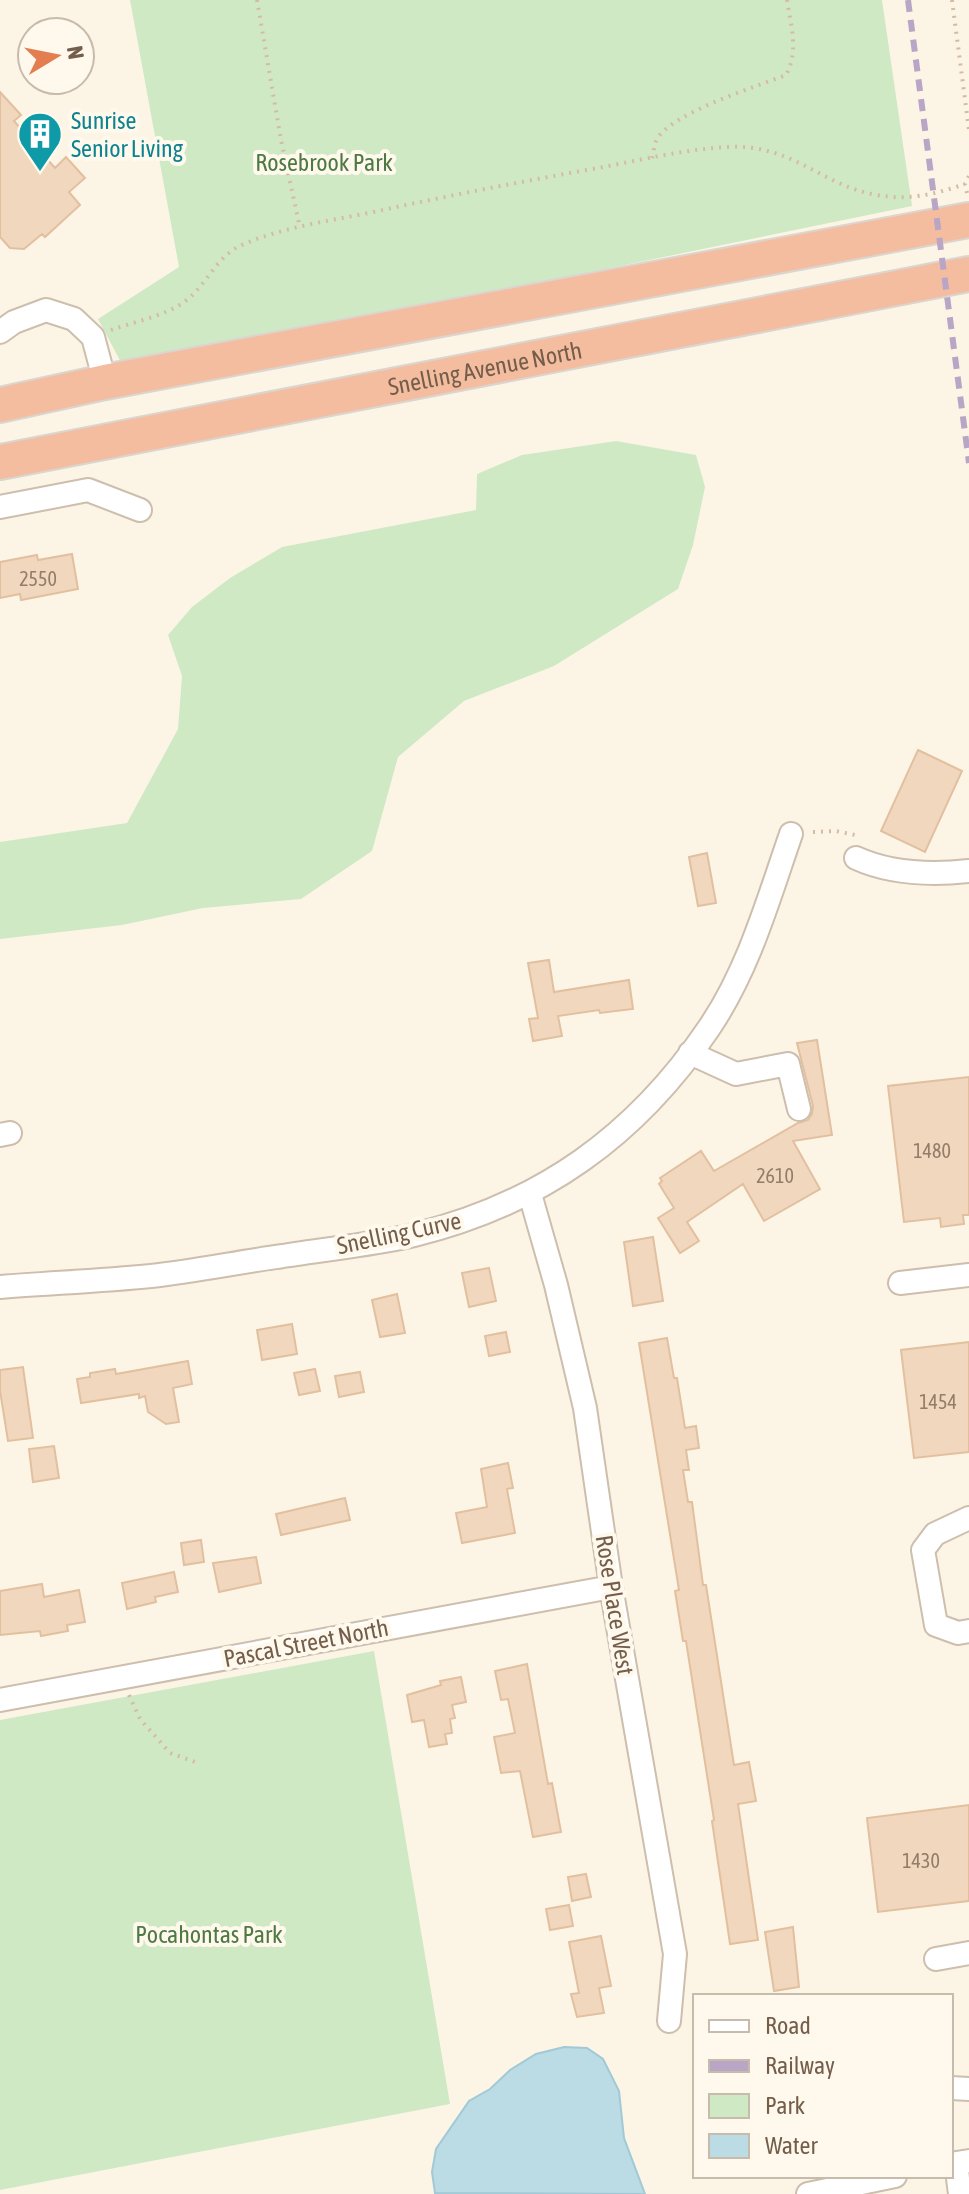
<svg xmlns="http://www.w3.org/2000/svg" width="969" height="2194" font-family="'Asap Condensed',sans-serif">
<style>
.green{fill:#d0e9c5}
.water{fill:#bbdbe5;stroke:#a1c9d6;stroke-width:2}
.building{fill:#f0d7be;stroke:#e2c09f;stroke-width:2}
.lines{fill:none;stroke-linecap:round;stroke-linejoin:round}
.minor-casing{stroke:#cdbead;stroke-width:26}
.highway-casing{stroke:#dbd5d0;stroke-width:38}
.path{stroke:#d5bba1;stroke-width:4;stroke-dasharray:2 6;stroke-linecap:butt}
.minor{stroke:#fff;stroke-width:22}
.highway{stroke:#f4bd9f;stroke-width:34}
.rail{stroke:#b9a5c5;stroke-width:6;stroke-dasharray:12 8;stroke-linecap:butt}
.labels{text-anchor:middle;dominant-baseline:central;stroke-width:8;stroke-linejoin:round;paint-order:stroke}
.number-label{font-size:20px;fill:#937c68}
.culture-label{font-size:24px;fill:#0d838f;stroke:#fef9ec;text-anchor:start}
.park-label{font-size:24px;fill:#4e7943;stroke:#fef9ec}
.street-label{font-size:24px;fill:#745e4b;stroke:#fef9ec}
</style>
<rect width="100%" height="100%" fill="#fcf5e6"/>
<path class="green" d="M 130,0 L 882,0 L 912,206 L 124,368 L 98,319 L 179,267 Z
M 616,441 L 696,455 L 705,487 L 693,545 L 678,589 L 554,666 L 464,701 L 398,757 L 372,851 L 301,899 L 203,908 L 122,925 L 0,939 L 0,842 L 127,823 L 178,729 L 182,676 L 168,635 L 192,607 L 230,578 L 282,547 L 476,510 L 477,474 L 522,455 Z
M 374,1651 L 450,2104 L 0,2190 L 0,1720 Z"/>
<path class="water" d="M 564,2047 L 587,2048 L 603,2059 L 619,2091 L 624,2138 L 645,2194 L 435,2193 L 432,2172 L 436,2149 L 469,2101 L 490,2089 L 510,2070 L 536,2054 Z"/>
<path class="building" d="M 0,92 L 21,115 L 14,121 L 55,168 L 66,157 L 85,178 L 69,192 L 80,205 L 45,237 L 42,234 L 24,249 L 10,248 L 0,237 Z
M 72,554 L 78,589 L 21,600 L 20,594 L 0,598 L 0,562 L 37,555 L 38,560 Z
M 918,750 L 962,771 L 925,852 L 881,831 Z
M 707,853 L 716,903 L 698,906 L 689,857 Z
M 549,960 L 554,992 L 629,980 L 633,1009 L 600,1013 L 599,1010 L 558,1016 L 562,1036 L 533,1041 L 529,1019 L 538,1018 L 528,963 Z
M 817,1040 L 832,1135 L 793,1141 L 820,1189 L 764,1221 L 743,1184 L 687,1222 L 699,1241 L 680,1253 L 658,1218 L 674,1208 L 659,1184 L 662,1181 L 660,1178 L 701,1151 L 714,1171 L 798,1123 L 808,1120 L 812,1114 L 813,1106 L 797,1043 Z
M 969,1077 L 969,1215 L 963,1215 L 964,1224 L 941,1227 L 940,1218 L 904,1222 L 888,1086 Z
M 653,1237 L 663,1301 L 633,1306 L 624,1242 Z
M 489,1268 L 496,1301 L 469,1307 L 462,1273 Z
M 397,1294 L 405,1333 L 380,1337 L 372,1300 Z
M 292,1324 L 297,1354 L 262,1360 L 257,1330 Z
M 506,1332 L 510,1352 L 489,1356 L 485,1336 Z
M 667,1338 L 674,1378 L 677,1378 L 685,1428 L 696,1426 L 699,1448 L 686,1450 L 689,1470 L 683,1470 L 688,1502 L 692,1502 L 703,1585 L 706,1585 L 734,1765 L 749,1762 L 756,1801 L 738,1804 L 758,1940 L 730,1944 L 712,1821 L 714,1820 L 686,1641 L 683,1641 L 675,1591 L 679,1590 L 639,1343 Z
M 969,1342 L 969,1452 L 914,1458 L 901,1350 Z
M 188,1361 L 192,1384 L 173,1388 L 179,1422 L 166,1424 L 148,1412 L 145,1396 L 139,1398 L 139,1394 L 81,1403 L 77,1379 L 90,1377 L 90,1373 L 115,1369 L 116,1374 Z
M 23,1367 L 33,1438 L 8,1441 L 0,1391 L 0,1370 Z
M 315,1369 L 320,1391 L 299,1395 L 294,1373 Z
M 360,1372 L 364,1392 L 339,1397 L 335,1376 Z
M 54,1446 L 59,1478 L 33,1482 L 29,1449 Z
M 508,1463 L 513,1488 L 507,1489 L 515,1533 L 462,1543 L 456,1513 L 487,1507 L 481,1469 Z
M 345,1498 L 350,1520 L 281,1535 L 276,1514 Z
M 201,1540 L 204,1562 L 184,1565 L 181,1543 Z
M 256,1557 L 261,1583 L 219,1592 L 213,1563 Z
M 174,1572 L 178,1592 L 155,1597 L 156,1602 L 127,1609 L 122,1583 Z
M 42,1584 L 44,1597 L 79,1590 L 85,1622 L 67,1625 L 68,1631 L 41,1636 L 40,1631 L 0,1635 L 0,1591 Z
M 527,1664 L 548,1784 L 552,1783 L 561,1832 L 533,1837 L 520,1771 L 501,1773 L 494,1737 L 515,1733 L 508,1699 L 501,1700 L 495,1671 Z
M 461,1677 L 466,1702 L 452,1705 L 455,1718 L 450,1719 L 452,1733 L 445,1734 L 447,1744 L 429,1747 L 424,1720 L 412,1722 L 407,1695 L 441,1685 L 440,1681 Z
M 969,1805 L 969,1901 L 878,1912 L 867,1818 Z
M 586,1874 L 591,1897 L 572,1901 L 568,1877 Z
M 569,1905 L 573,1926 L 550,1930 L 546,1909 Z
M 793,1927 L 799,1987 L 774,1991 L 765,1932 Z
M 601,1936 L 611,1986 L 599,1988 L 604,2013 L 577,2017 L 571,1994 L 579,1993 L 569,1942 Z"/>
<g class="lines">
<g class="minor-casing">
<path id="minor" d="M 0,332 L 14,322 L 46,310 L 74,319 L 93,337 L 105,382
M 0,507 L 88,490 L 140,510
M 856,858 C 891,874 931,875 969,871
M 690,1053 L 736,1074 L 788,1064 L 799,1109
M 0,1135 L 10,1133
M 530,1194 L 556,1285 L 585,1408 L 611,1587 L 675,1954 L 669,2021
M 900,1283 L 969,1275
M 0,1287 C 50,1283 101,1281 151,1276 C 195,1271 239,1262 283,1256 C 326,1249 371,1245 414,1235 C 541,1204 636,1136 709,1028 C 749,969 768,900 791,834
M 969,1518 L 935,1534 L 923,1550 L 936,1625 L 958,1633 L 969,1631
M 0,1700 L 611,1587
M 936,1959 L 969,1953
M 951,2088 L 969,2089
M 808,2194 L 895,2176
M 960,2194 L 956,2163 L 969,2161"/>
</g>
<g class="highway-casing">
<g id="highway">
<path d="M 0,405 L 105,382 L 969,220"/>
<path id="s1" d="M 0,462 L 969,274"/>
</g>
</g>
<path class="path" d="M 257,0 L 281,140 L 300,228
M 952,0 L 969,130
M 652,158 C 654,152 654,144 657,139 C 673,112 756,87 786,75 C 799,51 791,26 787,0
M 967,193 L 965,184 L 969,176
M 111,330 C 134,322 164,316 184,302 C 207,286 216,255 244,244 C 291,224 346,219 396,207 C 463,193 530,180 598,168 C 641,160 685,149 729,147 C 793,144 822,186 877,195 C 908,201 936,194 965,184
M 813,832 L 836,831 L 855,835
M 129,1695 L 140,1719 L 170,1753 L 195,1762"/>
<use href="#minor" class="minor"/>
<use href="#highway" class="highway"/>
<path class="rail" d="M 908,0 L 969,463"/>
</g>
<defs>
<g id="building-pin" transform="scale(2.3)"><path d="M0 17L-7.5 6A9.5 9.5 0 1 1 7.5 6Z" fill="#0f9aa8" stroke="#fef9ec"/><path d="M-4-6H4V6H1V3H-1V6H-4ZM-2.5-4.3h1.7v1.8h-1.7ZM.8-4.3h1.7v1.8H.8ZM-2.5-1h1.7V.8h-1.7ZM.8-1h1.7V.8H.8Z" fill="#fff"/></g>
</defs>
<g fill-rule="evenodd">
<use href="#building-pin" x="40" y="134"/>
</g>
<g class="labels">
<g class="number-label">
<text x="38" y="578">2550</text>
<text x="932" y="1150">1480</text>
<text x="775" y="1175">2610</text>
<text x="938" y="1401">1454</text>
<text x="921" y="1860">1430</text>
</g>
<g class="culture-label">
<text x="71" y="120">Sunrise<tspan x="71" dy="28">Senior Living</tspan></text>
</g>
<g class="park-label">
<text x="324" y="162">Rosebrook Park</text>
<text x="209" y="1934">Pocahontas Park</text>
</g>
<g class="street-label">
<text stroke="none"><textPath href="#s1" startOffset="494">Snelling Avenue North</textPath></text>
<text transform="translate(399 1233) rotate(-12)">Snelling Curve</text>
<text transform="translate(615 1605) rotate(81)">Rose Place West</text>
<text transform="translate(306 1643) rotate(-11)">Pascal Street North</text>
</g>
</g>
<rect x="693" y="1994" width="260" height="184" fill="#fef9ec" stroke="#c7bbac" stroke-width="2"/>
<rect x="709" y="2020" width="40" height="12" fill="#ffffff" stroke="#c7bbac" stroke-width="2"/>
<text x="765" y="2034" font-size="24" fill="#745e4b">Road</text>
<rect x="709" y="2060" width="40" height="12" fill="#b9a5c5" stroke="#c7bbac" stroke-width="2"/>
<text x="765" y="2074" font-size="24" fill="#745e4b">Railway</text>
<rect x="709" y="2094" width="40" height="24" fill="#d0e9c5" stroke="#c7bbac" stroke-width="2"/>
<text x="765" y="2114" font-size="24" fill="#745e4b">Park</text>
<rect x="709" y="2134" width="40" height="24" fill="#bbdbe5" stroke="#c7bbac" stroke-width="2"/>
<text x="765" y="2154" font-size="24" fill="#745e4b">Water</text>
<g transform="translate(56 56) rotate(80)"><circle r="38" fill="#fef9ec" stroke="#c7bbac" stroke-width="2"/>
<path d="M0-6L14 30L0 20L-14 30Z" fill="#e27e4f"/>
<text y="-12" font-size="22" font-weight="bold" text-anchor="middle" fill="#745e4b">N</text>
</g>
</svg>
